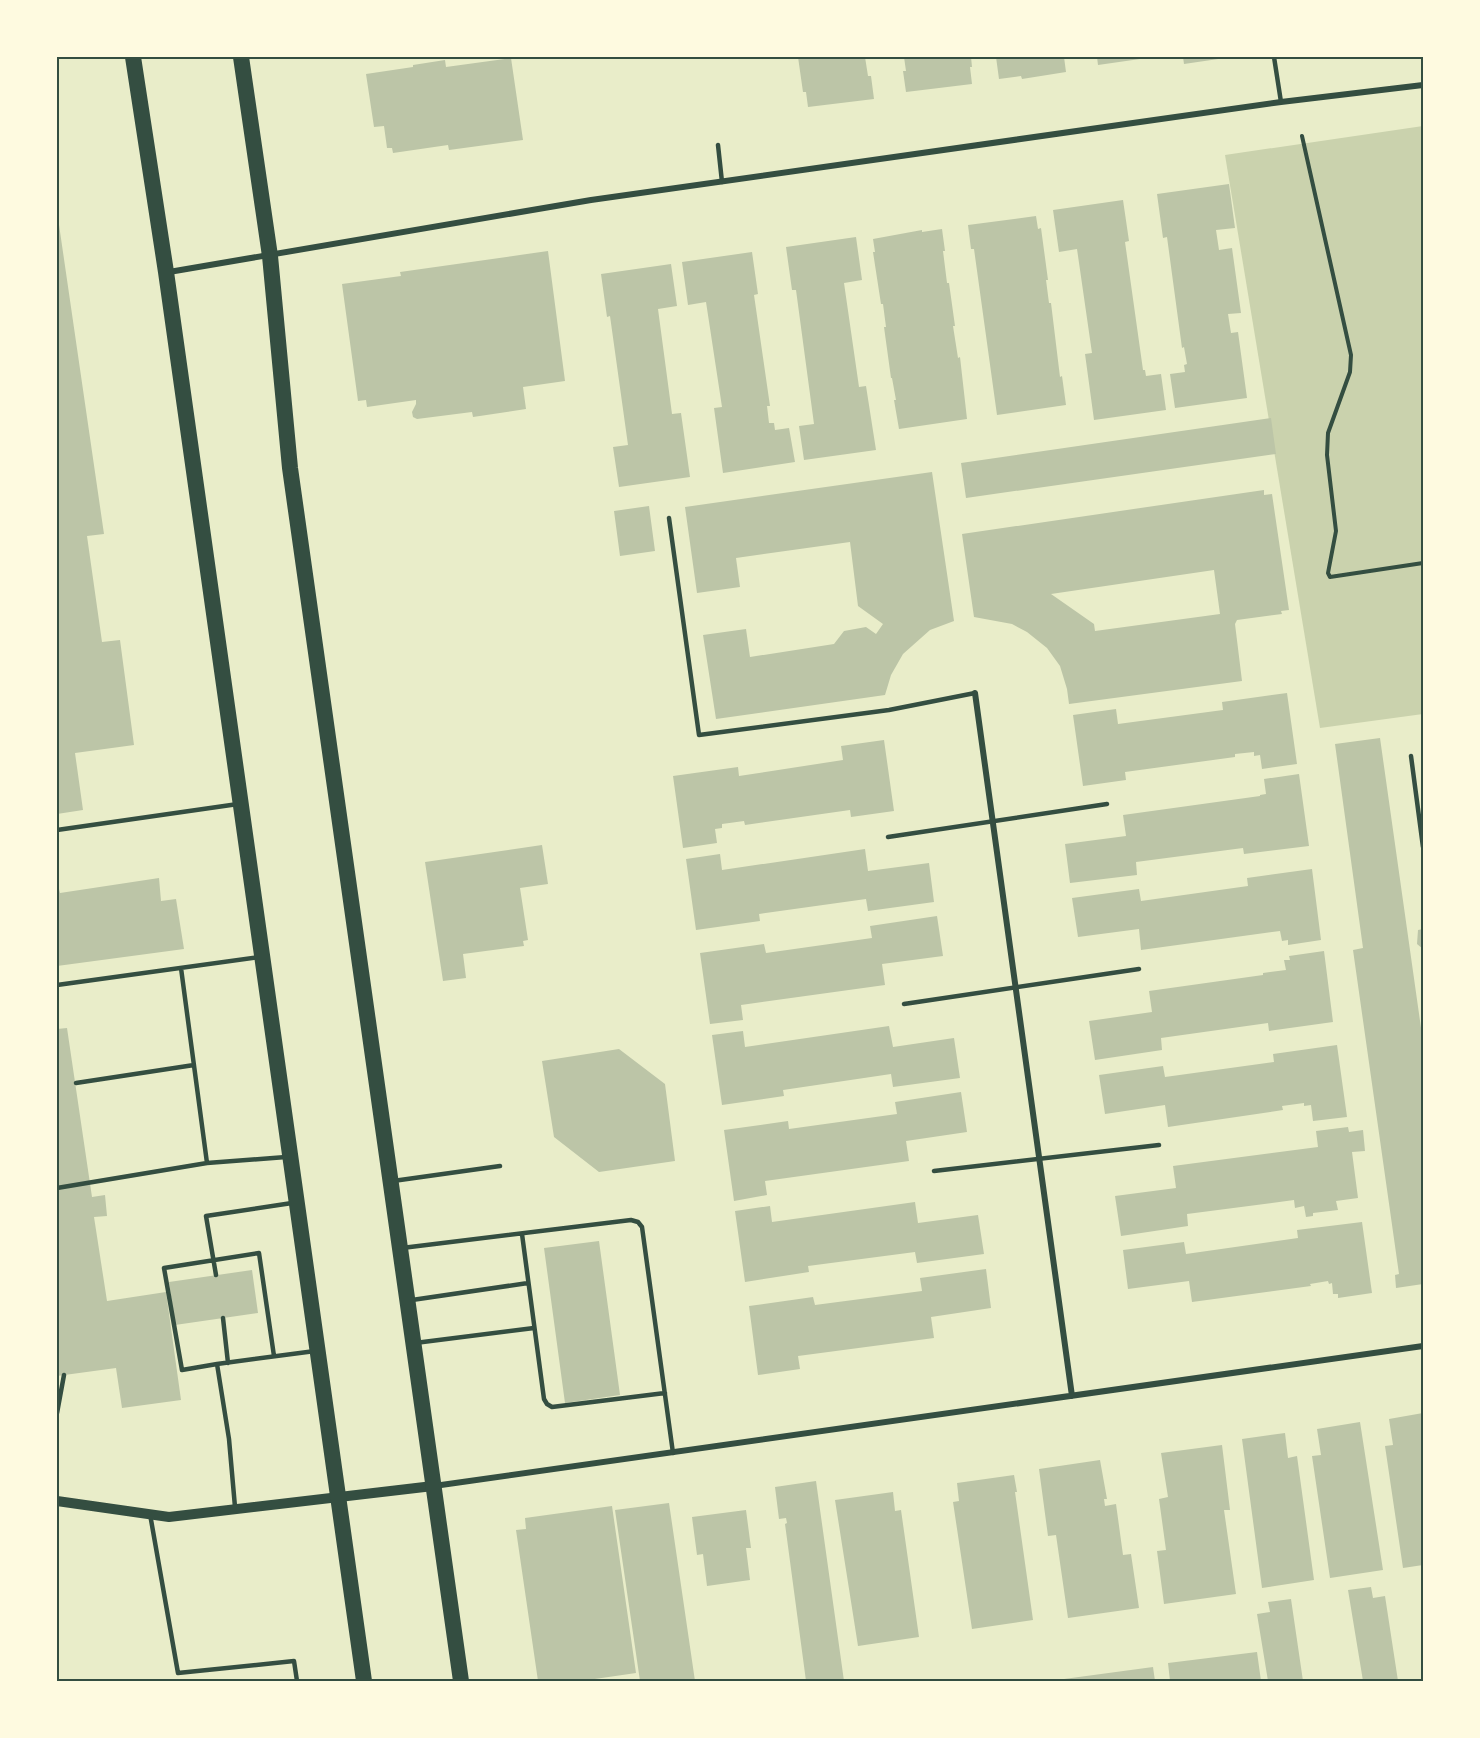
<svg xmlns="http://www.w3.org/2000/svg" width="1480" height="1738" font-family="'Fira Sans',sans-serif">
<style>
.green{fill:#cad2ad}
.building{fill:#bcc5a7;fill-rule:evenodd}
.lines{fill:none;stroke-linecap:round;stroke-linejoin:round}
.path{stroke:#344e41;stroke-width:4}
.service{stroke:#344e41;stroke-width:4.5}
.minor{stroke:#344e41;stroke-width:6}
.tertiary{stroke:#344e41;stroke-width:10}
.trunk{stroke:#344e41;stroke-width:16}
.neatline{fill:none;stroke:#344e41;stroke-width:2}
</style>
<rect width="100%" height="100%" fill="#e9edc9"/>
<path class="green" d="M 1423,126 L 1423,714 L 1320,728 L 1225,155 Z"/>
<path class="building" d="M 798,57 L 865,57 L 868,76 L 871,76 L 874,99 L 808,107 L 806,92 L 803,92 Z
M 904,57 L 971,57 L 972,67 L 970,67 L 972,84 L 906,92 L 903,71 L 906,71 Z
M 996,57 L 1064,57 L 1066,72 L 1022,79 L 1021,76 L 999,79 Z
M 1097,57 L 1147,57 L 1147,58 L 1098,65 Z
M 1183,57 L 1225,57 L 1225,58 L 1184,64 Z
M 511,58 L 523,140 L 449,150 L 448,145 L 393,153 L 392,148 L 387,148 L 384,126 L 374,127 L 366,74 L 413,67 L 413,65 L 445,60 L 446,67 Z
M 1229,184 L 1235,228 L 1216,230 L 1219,250 L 1232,248 L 1241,313 L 1228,314 L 1231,333 L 1238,332 L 1247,398 L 1175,408 L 1170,374 L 1185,372 L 1184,365 L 1187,364 L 1184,347 L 1182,348 L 1167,237 L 1163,238 L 1157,194 Z
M 1123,200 L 1129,241 L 1125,242 L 1143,370 L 1145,370 L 1146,376 L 1161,374 L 1166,410 L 1094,420 L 1085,354 L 1092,353 L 1077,249 L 1059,252 L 1053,210 Z
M 57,211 L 104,534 L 87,536 L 102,642 L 120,640 L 134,745 L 75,753 L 83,810 L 57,814 Z
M 1036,216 L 1038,229 L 1041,228 L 1048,280 L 1046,280 L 1049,303 L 1051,303 L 1060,377 L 1062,376 L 1066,405 L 997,415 L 974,249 L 971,249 L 968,225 Z
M 942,229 L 945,251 L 943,251 L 947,283 L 949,283 L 955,326 L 953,326 L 958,358 L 960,357 L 967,419 L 899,429 L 894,400 L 896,400 L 892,378 L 891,378 L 884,327 L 886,327 L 883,304 L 881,304 L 873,252 L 875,252 L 873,239 L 922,230 L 922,232 Z
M 856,237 L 862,280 L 844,283 L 859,387 L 866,386 L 876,450 L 804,460 L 799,426 L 814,424 L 796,290 L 792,290 L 786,247 Z
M 548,251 L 565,381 L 523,387 L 526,409 L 473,417 L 472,412 L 417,419 L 413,417 L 412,412 L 416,404 L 416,400 L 367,407 L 366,400 L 358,401 L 342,284 L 401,276 L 400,272 Z
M 752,252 L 758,294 L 754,295 L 770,406 L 767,406 L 769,423 L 774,423 L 775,430 L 789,428 L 795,462 L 723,473 L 714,408 L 722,407 L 706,302 L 688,305 L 682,262 Z
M 671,264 L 677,306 L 658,309 L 672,414 L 681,413 L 690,477 L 619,487 L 613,447 L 628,445 L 610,316 L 607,317 L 601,274 Z
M 1271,418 L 1276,454 L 966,498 L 961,463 Z
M 932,472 L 954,621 L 930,630 L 903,654 L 891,675 L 885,695 L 716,719 L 703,635 L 746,629 L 750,657 L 834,644 L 844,631 L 866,627 L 876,634 L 883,624 L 858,606 L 850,542 L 736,558 L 740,587 L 697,593 L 685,507 Z
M 1264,490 L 1264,495 L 1272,494 L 1289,610 L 1281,611 L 1282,614 L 1237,620 L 1235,624 L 1242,681 L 1069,704 L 1067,689 L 1060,666 L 1047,648 L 1027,632 L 1012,624 L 974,617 L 962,534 ZM 1214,570 L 1220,614 L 1095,631 L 1094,624 L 1051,594 Z
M 649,506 L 655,551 L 620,556 L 614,511 Z
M 1287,693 L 1297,764 L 1262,769 L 1260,755 L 1254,756 L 1254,752 L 1235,754 L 1235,757 L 1125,772 L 1126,780 L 1083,786 L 1073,715 L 1116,709 L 1118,724 L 1223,710 L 1222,702 Z
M 1380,738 L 1423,1042 L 1423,1284 L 1396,1288 L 1395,1275 L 1399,1274 L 1353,950 L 1363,948 L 1335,744 Z
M 884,740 L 894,811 L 851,817 L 850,810 L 745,825 L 744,821 L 722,824 L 722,828 L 715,829 L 717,843 L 683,848 L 673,776 L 738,767 L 739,776 L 843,760 L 841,746 Z
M 1299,774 L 1309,846 L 1244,854 L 1243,848 L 1136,862 L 1137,875 L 1070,883 L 1065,844 L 1126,836 L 1123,815 L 1260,796 L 1260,795 L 1266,794 L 1264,779 Z
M 542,845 L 548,884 L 520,888 L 528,940 L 523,941 L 524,946 L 463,954 L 466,978 L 443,981 L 425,862 Z
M 865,849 L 868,871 L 929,863 L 934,902 L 868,911 L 866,899 L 759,914 L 760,921 L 696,930 L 686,859 L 720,854 L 722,870 Z
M 1312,869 L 1321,940 L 1288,945 L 1288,940 L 1282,941 L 1280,931 L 1141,950 L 1139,929 L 1078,937 L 1072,898 L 1139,889 L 1141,901 L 1248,886 L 1247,878 Z
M 159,878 L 161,901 L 176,899 L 184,949 L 57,966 L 57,890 L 59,889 L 60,893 Z
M 937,916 L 943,956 L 882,964 L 885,985 L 741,1005 L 743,1020 L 710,1024 L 700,953 L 764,944 L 766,953 L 872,938 L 870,926 Z
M 1423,929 L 1423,949 L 1417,944 L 1418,930 Z
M 1324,951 L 1333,1022 L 1269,1031 L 1268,1023 L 1161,1038 L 1162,1050 L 1095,1060 L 1089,1021 L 1152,1012 L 1149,991 L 1263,975 L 1263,973 L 1286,970 L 1284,960 L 1290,960 L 1289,956 Z
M 889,1026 L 893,1047 L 954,1038 L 960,1078 L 893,1087 L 891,1074 L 783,1090 L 784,1096 L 722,1105 L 712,1035 L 743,1031 L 745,1047 Z
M 67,1028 L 92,1197 L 105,1195 L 107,1216 L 94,1217 L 107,1301 L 166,1292 L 181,1400 L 122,1408 L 116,1368 L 57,1376 L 57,1029 Z
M 1337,1045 L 1347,1117 L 1313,1121 L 1311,1105 L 1304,1106 L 1304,1103 L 1282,1106 L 1283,1110 L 1168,1127 L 1165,1105 L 1105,1114 L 1099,1075 L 1163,1066 L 1165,1077 L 1274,1062 L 1273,1054 Z
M 619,1049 L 665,1084 L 675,1161 L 599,1172 L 554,1137 L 542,1061 Z
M 961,1092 L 967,1132 L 906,1141 L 909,1161 L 765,1181 L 767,1195 L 734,1201 L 724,1130 L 788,1121 L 789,1129 L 897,1114 L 895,1102 Z
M 1348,1127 L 1349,1132 L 1363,1130 L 1365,1151 L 1352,1152 L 1358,1198 L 1336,1201 L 1338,1210 L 1313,1213 L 1313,1216 L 1306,1217 L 1304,1206 L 1295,1208 L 1294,1200 L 1187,1214 L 1188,1226 L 1121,1236 L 1115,1196 L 1176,1188 L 1173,1166 L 1318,1147 L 1316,1131 Z
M 915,1202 L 918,1223 L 978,1215 L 984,1254 L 917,1263 L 915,1252 L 808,1266 L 809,1272 L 745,1282 L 735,1211 L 770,1206 L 772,1222 Z
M 1362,1222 L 1372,1293 L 1338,1298 L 1338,1294 L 1333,1294 L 1332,1283 L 1329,1284 L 1328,1281 L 1310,1284 L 1311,1286 L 1192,1302 L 1189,1281 L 1128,1289 L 1123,1250 L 1184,1242 L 1186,1254 L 1298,1238 L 1297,1230 Z
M 599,1241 L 620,1395 L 565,1403 L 544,1248 Z
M 986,1269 L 991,1308 L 931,1317 L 934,1338 L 798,1356 L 800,1369 L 758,1375 L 749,1306 L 813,1297 L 815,1305 L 922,1291 L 920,1278 Z
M 252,1270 L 258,1313 L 175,1325 L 169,1282 Z
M 1423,1413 L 1423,1565 L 1403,1568 L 1385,1446 L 1393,1445 L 1389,1419 Z
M 1360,1422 L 1383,1570 L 1330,1578 L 1312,1456 L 1321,1455 L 1317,1429 Z
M 1285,1433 L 1288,1458 L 1297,1456 L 1314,1580 L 1262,1588 L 1242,1439 Z
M 1222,1445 L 1230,1510 L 1224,1510 L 1236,1594 L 1164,1604 L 1157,1551 L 1166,1550 L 1159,1499 L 1168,1497 L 1161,1453 Z
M 1100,1460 L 1107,1499 L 1104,1499 L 1105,1506 L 1116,1504 L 1123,1555 L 1131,1554 L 1139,1608 L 1068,1618 L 1056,1535 L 1048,1536 L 1039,1469 Z
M 1014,1475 L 1017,1492 L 1015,1492 L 1033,1620 L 972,1629 L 953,1502 L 959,1501 L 957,1483 Z
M 816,1481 L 844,1681 L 806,1681 L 785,1524 L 787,1523 L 786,1518 L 779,1519 L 775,1487 Z
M 893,1492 L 895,1511 L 901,1510 L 919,1637 L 858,1646 L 835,1500 Z
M 669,1503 L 695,1681 L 640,1681 L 615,1510 Z
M 612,1506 L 636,1673 L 581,1681 L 538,1681 L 516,1530 L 526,1529 L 525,1518 Z
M 746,1510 L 751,1548 L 746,1548 L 750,1580 L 707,1586 L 703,1554 L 697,1555 L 692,1517 Z
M 1371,1587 L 1373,1598 L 1385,1596 L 1398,1681 L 1363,1681 L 1348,1590 Z
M 1291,1599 L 1303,1681 L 1268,1681 L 1257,1614 L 1270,1612 L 1268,1602 Z
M 1257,1652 L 1261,1681 L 1170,1681 L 1168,1663 Z
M 1153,1667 L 1155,1681 L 1065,1681 L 1064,1679 Z"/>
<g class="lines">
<path class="path" d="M 1302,136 L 1351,355 L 1350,372 L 1328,433 L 1327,455 L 1336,531 L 1328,573 L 1330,577 L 1423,563"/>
<path class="service" d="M 1274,57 L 1281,102
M 718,145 L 722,182
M 669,518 L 699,735 L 889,710 L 975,693
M 1411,756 L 1423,847
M 57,830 L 238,804
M 888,837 L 1107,804
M 181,968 L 207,1163 L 286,1157
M 57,985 L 259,957
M 904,1004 L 1139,969
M 76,1083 L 194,1065
M 934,1171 L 1159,1145
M 393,1181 L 500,1166
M 57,1188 L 207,1163
M 522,1234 L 544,1399 L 547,1404 L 552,1407 L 665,1393
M 402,1248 L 631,1220 L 638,1222 L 642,1227 L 673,1453
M 216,1275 L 206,1216 L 292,1203
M 412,1300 L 528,1283
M 223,1318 L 228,1363
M 415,1343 L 534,1328
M 217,1364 L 182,1370 L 164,1268 L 259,1253 L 274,1356
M 57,1413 L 64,1375
M 235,1507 L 229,1439 L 217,1364 L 315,1351
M 150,1514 L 178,1673 L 294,1661 L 297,1681"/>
<path class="minor" d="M 169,272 L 591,200 L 1281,102 L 1423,85
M 975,693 L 1072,1396
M 434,1486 L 1423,1346"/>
<path class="tertiary" d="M 57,1501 L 169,1517 L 433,1486"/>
<path class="trunk" d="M 133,57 L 166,272 L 364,1681
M 241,57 L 270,256 L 290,468 L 461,1681"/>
</g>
<rect width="1480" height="1738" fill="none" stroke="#fefae0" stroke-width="117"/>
<rect x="58" y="58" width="1364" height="1622" class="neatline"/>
</svg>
